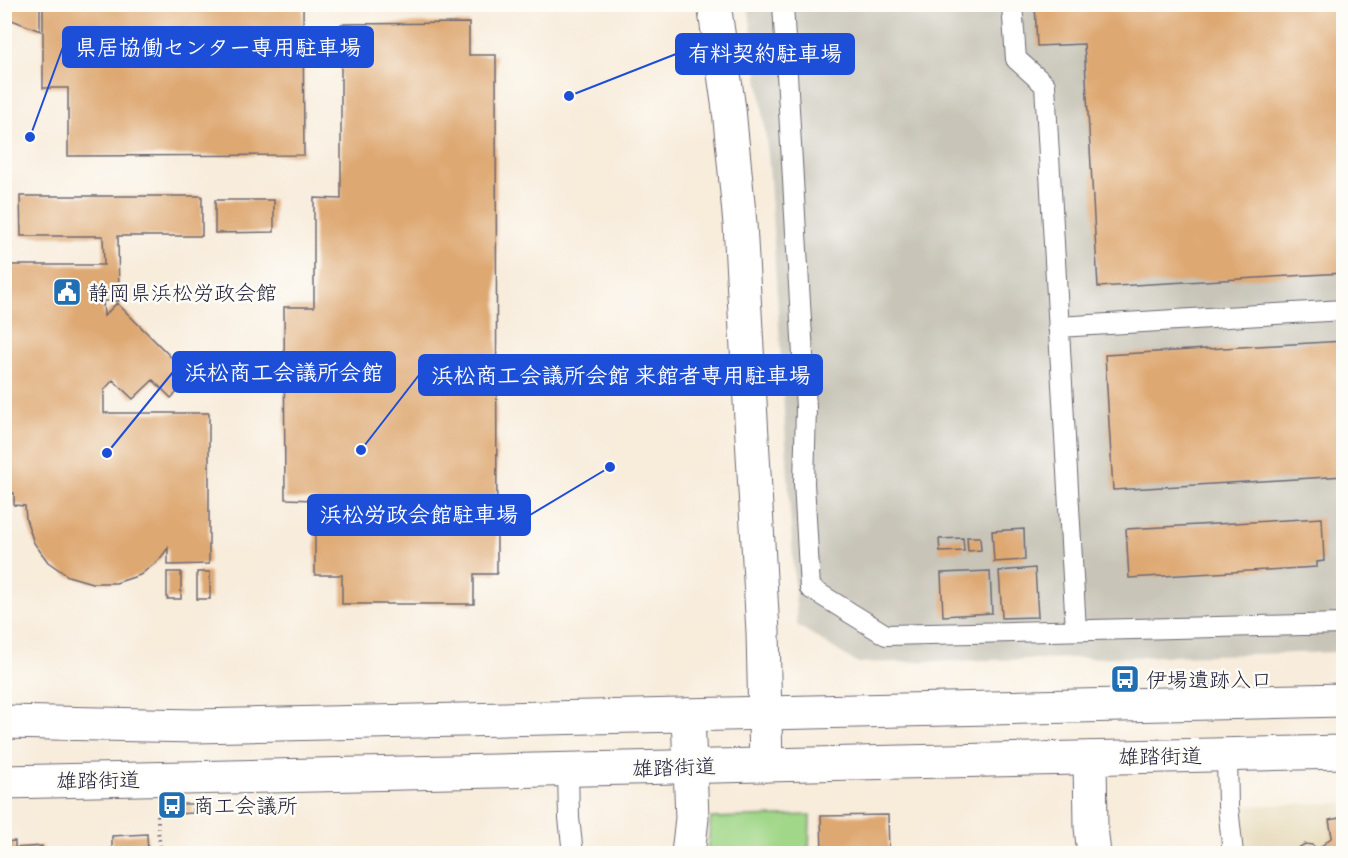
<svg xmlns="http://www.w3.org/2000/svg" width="1348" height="858" font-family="Itim,'Klee One',sans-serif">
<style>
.built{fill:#e7daba}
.industrial{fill:#c8c4b8}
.green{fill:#a1d789;stroke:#627c62;stroke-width:1.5}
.building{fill:#dea872}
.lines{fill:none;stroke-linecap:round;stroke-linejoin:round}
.lane-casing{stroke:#6d6973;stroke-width:22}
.street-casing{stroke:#6d6973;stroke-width:35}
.secondary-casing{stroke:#6d6973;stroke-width:35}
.primary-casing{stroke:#6d6973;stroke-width:35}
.path{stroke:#6d6973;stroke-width:4;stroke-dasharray:1.5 4.5;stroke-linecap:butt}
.lane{stroke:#fff;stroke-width:20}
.street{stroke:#fff;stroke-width:33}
.secondary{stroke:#fff;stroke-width:33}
.primary{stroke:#fff;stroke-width:33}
.labels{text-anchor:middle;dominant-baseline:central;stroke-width:5;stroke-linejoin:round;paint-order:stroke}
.poi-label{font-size:21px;fill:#22223b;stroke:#fdfcf7;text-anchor:start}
.street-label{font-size:21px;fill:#22223b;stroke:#fdfcf7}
.leader{fill:none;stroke:#1d4ed8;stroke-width:2}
.callout-dot{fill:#1d4ed8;stroke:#fdfcf7;stroke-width:2}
.callout{fill:#1d4ed8;stroke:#1d4ed8;stroke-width:2}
.callout-label{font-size:22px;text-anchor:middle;font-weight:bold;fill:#fff}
</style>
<rect width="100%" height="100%" fill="#fdfcf7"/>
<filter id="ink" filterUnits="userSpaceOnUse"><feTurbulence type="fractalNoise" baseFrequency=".0167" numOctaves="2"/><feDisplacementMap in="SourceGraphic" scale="12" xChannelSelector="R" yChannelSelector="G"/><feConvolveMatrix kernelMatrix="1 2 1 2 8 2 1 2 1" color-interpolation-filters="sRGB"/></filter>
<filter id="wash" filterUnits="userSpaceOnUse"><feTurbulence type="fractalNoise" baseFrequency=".008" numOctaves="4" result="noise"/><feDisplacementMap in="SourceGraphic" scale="24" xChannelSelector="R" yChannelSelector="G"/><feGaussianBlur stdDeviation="1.35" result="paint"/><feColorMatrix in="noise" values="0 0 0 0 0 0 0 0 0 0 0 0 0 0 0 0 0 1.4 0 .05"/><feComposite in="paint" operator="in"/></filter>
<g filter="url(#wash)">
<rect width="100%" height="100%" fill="#f8ecdb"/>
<path class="built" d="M 1343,803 L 1343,853 L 1245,853 L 1240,806 Z"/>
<path class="industrial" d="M 748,5 L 1343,5 L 1343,652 L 857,663 L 797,625 L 769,164 L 762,106 Z"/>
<path class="green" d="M 810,815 L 809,853 L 707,853 L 711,818 Z"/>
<g id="blocks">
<path class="building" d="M 4,4 L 40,4 L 40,31 L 4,17 Z
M 43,4 L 303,4 L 304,155 L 68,156 L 68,88 L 43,88 Z
M 1035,4 L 1344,4 L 1344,273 L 1098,287 L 1084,44 L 1037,46 Z
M 469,23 L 469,55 L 496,55 L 497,574 L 474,574 L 474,604 L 342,604 L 342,575 L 315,575 L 315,500 L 285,499 L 284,307 L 314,307 L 314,198 L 341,199 L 341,24 Z
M 20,196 L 202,196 L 202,236 L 118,236 L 119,301 L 103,301 L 104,316 L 117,303 L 192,378 L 171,398 L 153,380 L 133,399 L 113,380 L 104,390 L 104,413 L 209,413 L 209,564 L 168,565 L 168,548 L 159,560 L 140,575 L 116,583 L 92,583 L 68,576 L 48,562 L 34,543 L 26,519 L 25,506 L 14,505 L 14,493 L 4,493 L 4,265 L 104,265 L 103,236 L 21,236 Z
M 215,200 L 274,200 L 274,232 L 215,233 Z
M 1344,341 L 1344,476 L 1113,490 L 1105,355 Z
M 1322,518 L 1324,561 L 1317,562 L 1317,567 L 1129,578 L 1126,529 Z
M 1024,529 L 1025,560 L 994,562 L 992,531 Z
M 967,537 L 980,537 L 981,550 L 968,551 Z
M 963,538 L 964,551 L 940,552 L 939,539 Z
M 1035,568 L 1038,617 L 1002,618 L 999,571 Z
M 990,571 L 992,613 L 943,616 L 941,573 Z
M 167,572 L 181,572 L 181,599 L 167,599 Z
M 197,572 L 210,572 L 210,599 L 197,599 Z
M 174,804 L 193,804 L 193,813 L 175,814 Z
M 888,815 L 889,854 L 822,854 L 821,816 Z
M 1344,817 L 1344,854 L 1293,854 L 1298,848 L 1305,844 L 1312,845 L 1318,849 L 1332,837 L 1329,820 Z
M 147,834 L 148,854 L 112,854 L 112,836 Z
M 15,841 L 15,848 L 42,846 L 42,854 L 5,854 L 5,842 Z"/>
</g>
</g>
<g filter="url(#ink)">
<use href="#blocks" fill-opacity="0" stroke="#6d6973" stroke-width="1.5"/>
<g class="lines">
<g class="lane-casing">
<path id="lane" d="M 783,4 L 806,408 L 804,483 L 810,588 L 886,635 L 1344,624
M 1012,4 L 1016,59 L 1045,85 L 1076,630
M 1058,327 L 1344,310
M 1227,755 L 1228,806 L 1233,854
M 568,769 L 569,818 L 573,854"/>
</g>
<g class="street-casing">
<path id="street" d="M 1090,758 L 1091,827 L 1094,854
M 688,854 L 692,818 L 688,715"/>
</g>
<g class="secondary-casing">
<path id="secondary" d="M 714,4 L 729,109 L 740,224 L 763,632 L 766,765"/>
</g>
<g class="primary-casing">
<path id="primary" d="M 4,722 L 196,726 L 1344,700
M 4,782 L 1344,752"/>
</g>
<path class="path" d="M 158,815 L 158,830 L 161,854"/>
<use href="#lane" class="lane"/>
<use href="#street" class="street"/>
<use href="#secondary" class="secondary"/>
<use href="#primary" class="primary"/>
</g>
</g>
<defs>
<g id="civic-square" transform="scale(1.5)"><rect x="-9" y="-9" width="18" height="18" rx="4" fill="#1f6fb2" stroke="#fdfcf7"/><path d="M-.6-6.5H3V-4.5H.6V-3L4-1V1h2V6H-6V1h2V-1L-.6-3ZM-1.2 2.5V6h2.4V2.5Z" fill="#fff"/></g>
<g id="bus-square" transform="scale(1.5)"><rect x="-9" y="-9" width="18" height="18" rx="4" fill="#1f6fb2" stroke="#fdfcf7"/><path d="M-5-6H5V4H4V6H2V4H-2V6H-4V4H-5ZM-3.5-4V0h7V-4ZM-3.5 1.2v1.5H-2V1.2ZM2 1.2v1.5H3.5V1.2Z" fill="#fff"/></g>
</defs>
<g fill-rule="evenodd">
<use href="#civic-square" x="67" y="292"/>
<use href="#bus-square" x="1125" y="679"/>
<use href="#bus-square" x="172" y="805"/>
</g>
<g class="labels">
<g class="poi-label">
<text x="88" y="292">静岡県浜松労政会館</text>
<text x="1146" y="679">伊場遺跡入口</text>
<text x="193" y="805">商工会議所</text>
</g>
<g class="street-label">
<text transform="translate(1160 756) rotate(-1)">雄踏街道</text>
<text transform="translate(674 767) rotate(-2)">雄踏街道</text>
<text transform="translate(98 780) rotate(-1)">雄踏街道</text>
</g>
</g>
<path class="leader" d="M30 137L63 47M569 96L676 54M107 453L173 372M361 450L419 375M610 467L530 515"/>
<g class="callout-dot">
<circle cx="30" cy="137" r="6"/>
<circle cx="569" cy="96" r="6"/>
<circle cx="107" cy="453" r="6"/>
<circle cx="361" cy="450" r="6"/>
<circle cx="610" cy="467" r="6"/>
</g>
<g class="callout">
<rect x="63" y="27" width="310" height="40" rx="6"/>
<rect x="676" y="34" width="178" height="40" rx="6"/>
<rect x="173" y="352" width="222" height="40" rx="6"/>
<rect x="419" y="355" width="403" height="40" rx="6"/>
<rect x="308" y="495" width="222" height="40" rx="6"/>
</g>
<g class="callout-label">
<text x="218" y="55">県居協働センター専用駐車場</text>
<text x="765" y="61">有料契約駐車場</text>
<text x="284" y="380">浜松商工会議所会館</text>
<text x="621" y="383">浜松商工会議所会館 来館者専用駐車場</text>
<text x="419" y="522">浜松労政会館駐車場</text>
</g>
<rect width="1348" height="858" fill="none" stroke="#fdfcf7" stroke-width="24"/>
</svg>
